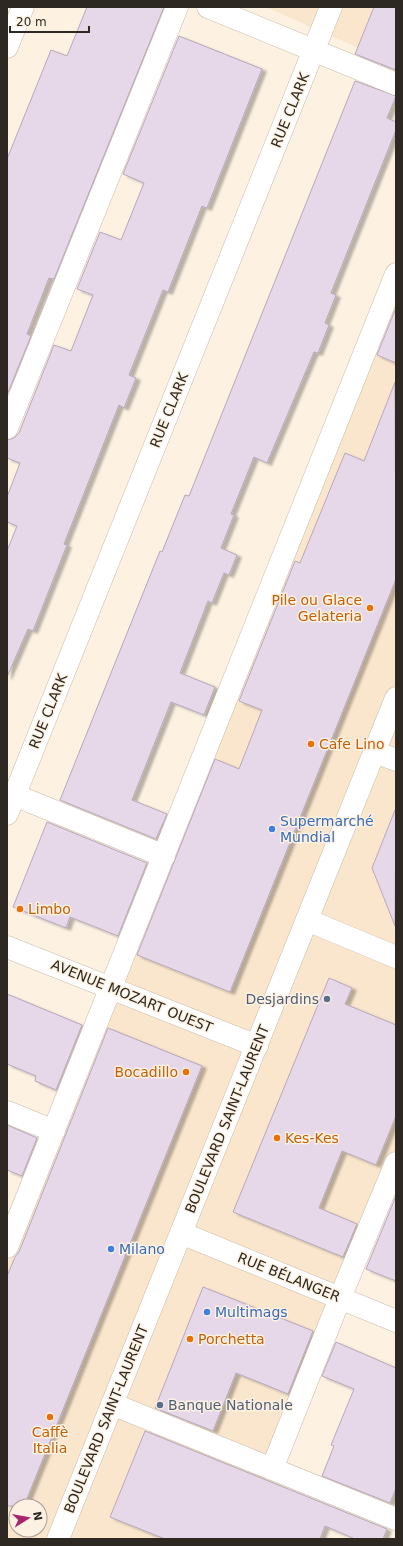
<svg xmlns="http://www.w3.org/2000/svg" width="403" height="1546" font-family="'DejaVu Sans',sans-serif">
<style>
.built{fill:#fae6cd;fill-rule:evenodd}
.building{fill:#e6d7e9;stroke:#b7a8ba;filter:url(#shadow)}
.lines{fill:none;stroke-linecap:round;stroke-linejoin:round}
.minor-casing{stroke:#cabba9;stroke-width:23}
.major-casing{stroke:#cabba9;stroke-width:23}
.minor{stroke:#fff;stroke-width:22}
.major{stroke:#fff;stroke-width:22}
.food-dot{fill:#e8710a;stroke:#fdf1e2;stroke-width:1.5}
.shop-dot{fill:#3f7fe0;stroke:#fdf1e2;stroke-width:1.5}
.service-dot{fill:#5c6f8a;stroke:#fdf1e2;stroke-width:1.5}
.labels{text-anchor:middle;dominant-baseline:central;stroke-width:3;stroke-linejoin:round;paint-order:stroke}
.street-label{font-size:14px;fill:#2d2821;stroke:#fdf1e2}
.food-label{font-size:14px;fill:#c56008;stroke:#fdf1e2;text-anchor:start}
.shop-label{font-size:14px;fill:#366cbe;stroke:#fdf1e2;text-anchor:start}
.service-label{font-size:14px;fill:#4e5e75;stroke:#fdf1e2;text-anchor:end}
</style>
<defs>
<filter id="shadow"><feDropShadow dx="4.5" dy="2.5" stdDeviation="1" flood-color="#0004"/></filter>
</defs>
<rect width="100%" height="100%" fill="#fdf1e2"/>
<path class="built" d="M 266,7 L 396,7 L 396,65 Z
M 396,298 L 396,1155 L 242,1539 L 7,1539 L 7,1266 ZM 16,1506 L 40,1506 L 40,1530 L 16,1530 Z"/>
<path class="building" d="M 87,7 L 164,7 L 54,279 L 49,278 L 27,334 L 31,336 L 7,395 L 7,159 L 51,50 L 67,56 Z
M 374,7 L 396,7 L 396,70 L 355,54 Z
M 179,36 L 262,69 L 207,208 L 202,206 L 168,292 L 163,290 L 129,375 L 136,378 L 124,408 L 119,405 L 64,544 L 67,545 L 33,631 L 28,629 L 7,677 L 7,551 L 17,526 L 7,522 L 7,497 L 20,463 L 7,458 L 7,440 L 14,438 L 19,433 L 54,345 L 71,351 L 93,295 L 77,289 L 100,232 L 121,240 L 144,183 L 123,174 Z
M 355,81 L 396,96 L 387,118 L 396,122 L 396,130 L 331,293 L 336,295 L 325,323 L 329,325 L 318,353 L 314,352 L 267,463 L 254,457 L 231,514 L 234,515 L 221,548 L 237,555 L 229,575 L 224,573 L 212,603 L 208,601 L 180,673 L 215,687 L 204,715 L 171,702 L 132,800 L 167,814 L 156,839 L 60,800 L 160,551 L 162,552 L 185,495 L 189,496 Z
M 396,308 L 396,363 L 377,355 Z
M 395,382 L 396,579 L 230,992 L 137,955 L 215,759 L 239,769 L 262,710 L 239,701 L 295,561 L 300,563 L 345,453 L 364,461 Z
M 395,810 L 396,810 L 395,926 L 372,868 Z
M 47,822 L 147,863 L 118,936 L 70,917 L 66,928 L 13,907 Z
M 329,978 L 352,988 L 345,1004 L 396,1025 L 396,1116 L 376,1165 L 342,1151 L 319,1208 L 357,1224 L 343,1257 L 233,1212 Z
M 7,994 L 82,1025 L 56,1090 L 35,1081 L 36,1076 L 7,1064 Z
M 108,1028 L 202,1066 L 24,1506 L 7,1506 L 7,1276 L 15,1257 L 19,1252 Z
M 7,1125 L 37,1138 L 22,1176 L 7,1170 Z
M 396,1196 L 396,1281 L 366,1269 Z
M 203,1287 L 313,1331 L 288,1394 L 236,1373 L 213,1431 L 155,1408 Z
M 336,1342 L 396,1368 L 396,1488 L 390,1503 L 322,1476 L 334,1446 L 331,1445 L 354,1389 L 322,1376 Z
M 145,1431 L 387,1529 L 383,1539 L 355,1539 L 325,1526 L 320,1539 L 165,1539 L 110,1517 Z"/>
<g class="lines">
<g class="minor-casing">
<path id="minor" d="M 208,7 L 396,84
M 7,47 L 23,7
M 7,428 L 177,7
M 375,752 L 396,760
M 7,792 L 164,856
M 307,920 L 396,957
M 7,947 L 257,1046
M 7,1112 L 54,1131
M 181,1233 L 396,1321
M 7,1247 L 396,274
M 112,1404 L 396,1519
M 272,1469 L 340,1298 L 396,1163"/>
</g>
<g class="major-casing">
<path id="major" d="M 7,814 L 331,7
M 58,1539 L 396,698"/>
</g>
<use href="#minor" class="minor"/>
<use href="#major" class="major"/>
</g>
<g class="food-dot">
<circle cx="370" cy="608" r="4"/>
<circle cx="311" cy="744" r="4"/>
<circle cx="20" cy="909" r="4"/>
<circle cx="186" cy="1072" r="4"/>
<circle cx="277" cy="1138" r="4"/>
<circle cx="190" cy="1339" r="4"/>
<circle cx="50" cy="1417" r="4"/>
</g>
<g class="shop-dot">
<circle cx="272" cy="829" r="4"/>
<circle cx="111" cy="1249" r="4"/>
<circle cx="207" cy="1312" r="4"/>
</g>
<g class="service-dot">
<circle cx="327" cy="999" r="4"/>
<circle cx="160" cy="1405" r="4"/>
</g>
<g class="labels">
<g class="street-label">
<text transform="translate(290 110) rotate(-68)">RUE CLARK</text>
<text transform="translate(169 410) rotate(-68)">RUE CLARK</text>
<text transform="translate(48 711) rotate(-68)">RUE CLARK</text>
<text transform="translate(132 996) rotate(22)">AVENUE MOZART OUEST</text>
<text transform="translate(227 1119) rotate(-68)">BOULEVARD SAINT-LAURENT</text>
<text transform="translate(289 1277) rotate(22)">RUE BÉLANGER</text>
<text transform="translate(106 1419) rotate(-68)">BOULEVARD SAINT-LAURENT</text>
</g>
<g class="food-label">
<text x="362" y="600" text-anchor="end">Pile ou Glace<tspan x="362" dy="16">Gelateria</tspan></text>
<text x="319" y="744">Cafe Lino</text>
<text x="28" y="909">Limbo</text>
<text x="178" y="1072" text-anchor="end">Bocadillo</text>
<text x="285" y="1138">Kes-Kes</text>
<text x="198" y="1339">Porchetta</text>
<text x="50" y="1432" text-anchor="middle">Caffè<tspan x="50" dy="16">Italia</tspan></text>
</g>
<g class="shop-label">
<text x="280" y="821">Supermarché<tspan x="280" dy="16">Mundial</tspan></text>
<text x="119" y="1249">Milano</text>
<text x="215" y="1312">Multimags</text>
</g>
<g class="service-label">
<text x="319" y="999">Desjardins</text>
<text x="168" y="1405" text-anchor="start">Banque Nationale</text>
</g>
</g>
<rect width="403" height="1546" fill="none" stroke="#2d2821" stroke-width="16"/>
<g transform="translate(28 1518) rotate(79)"><circle r="19" fill="#fdf1e2" stroke="#aaa195"/>
<path d="M0-3L7 15L0 10L-7 15Z" fill="#a9246f"/>
<text y="-6" font-size="11" font-weight="bold" text-anchor="middle" fill="#2d2821">N</text>
</g>
<path d="M10 26v6h79v-6" fill="none" stroke="#2d2821" stroke-width="2"/>
<text x="16" y="26" font-size="12" fill="#2d2821" stroke="#fdf1e2" stroke-width="3" paint-order="stroke">20 m</text>
</svg>
